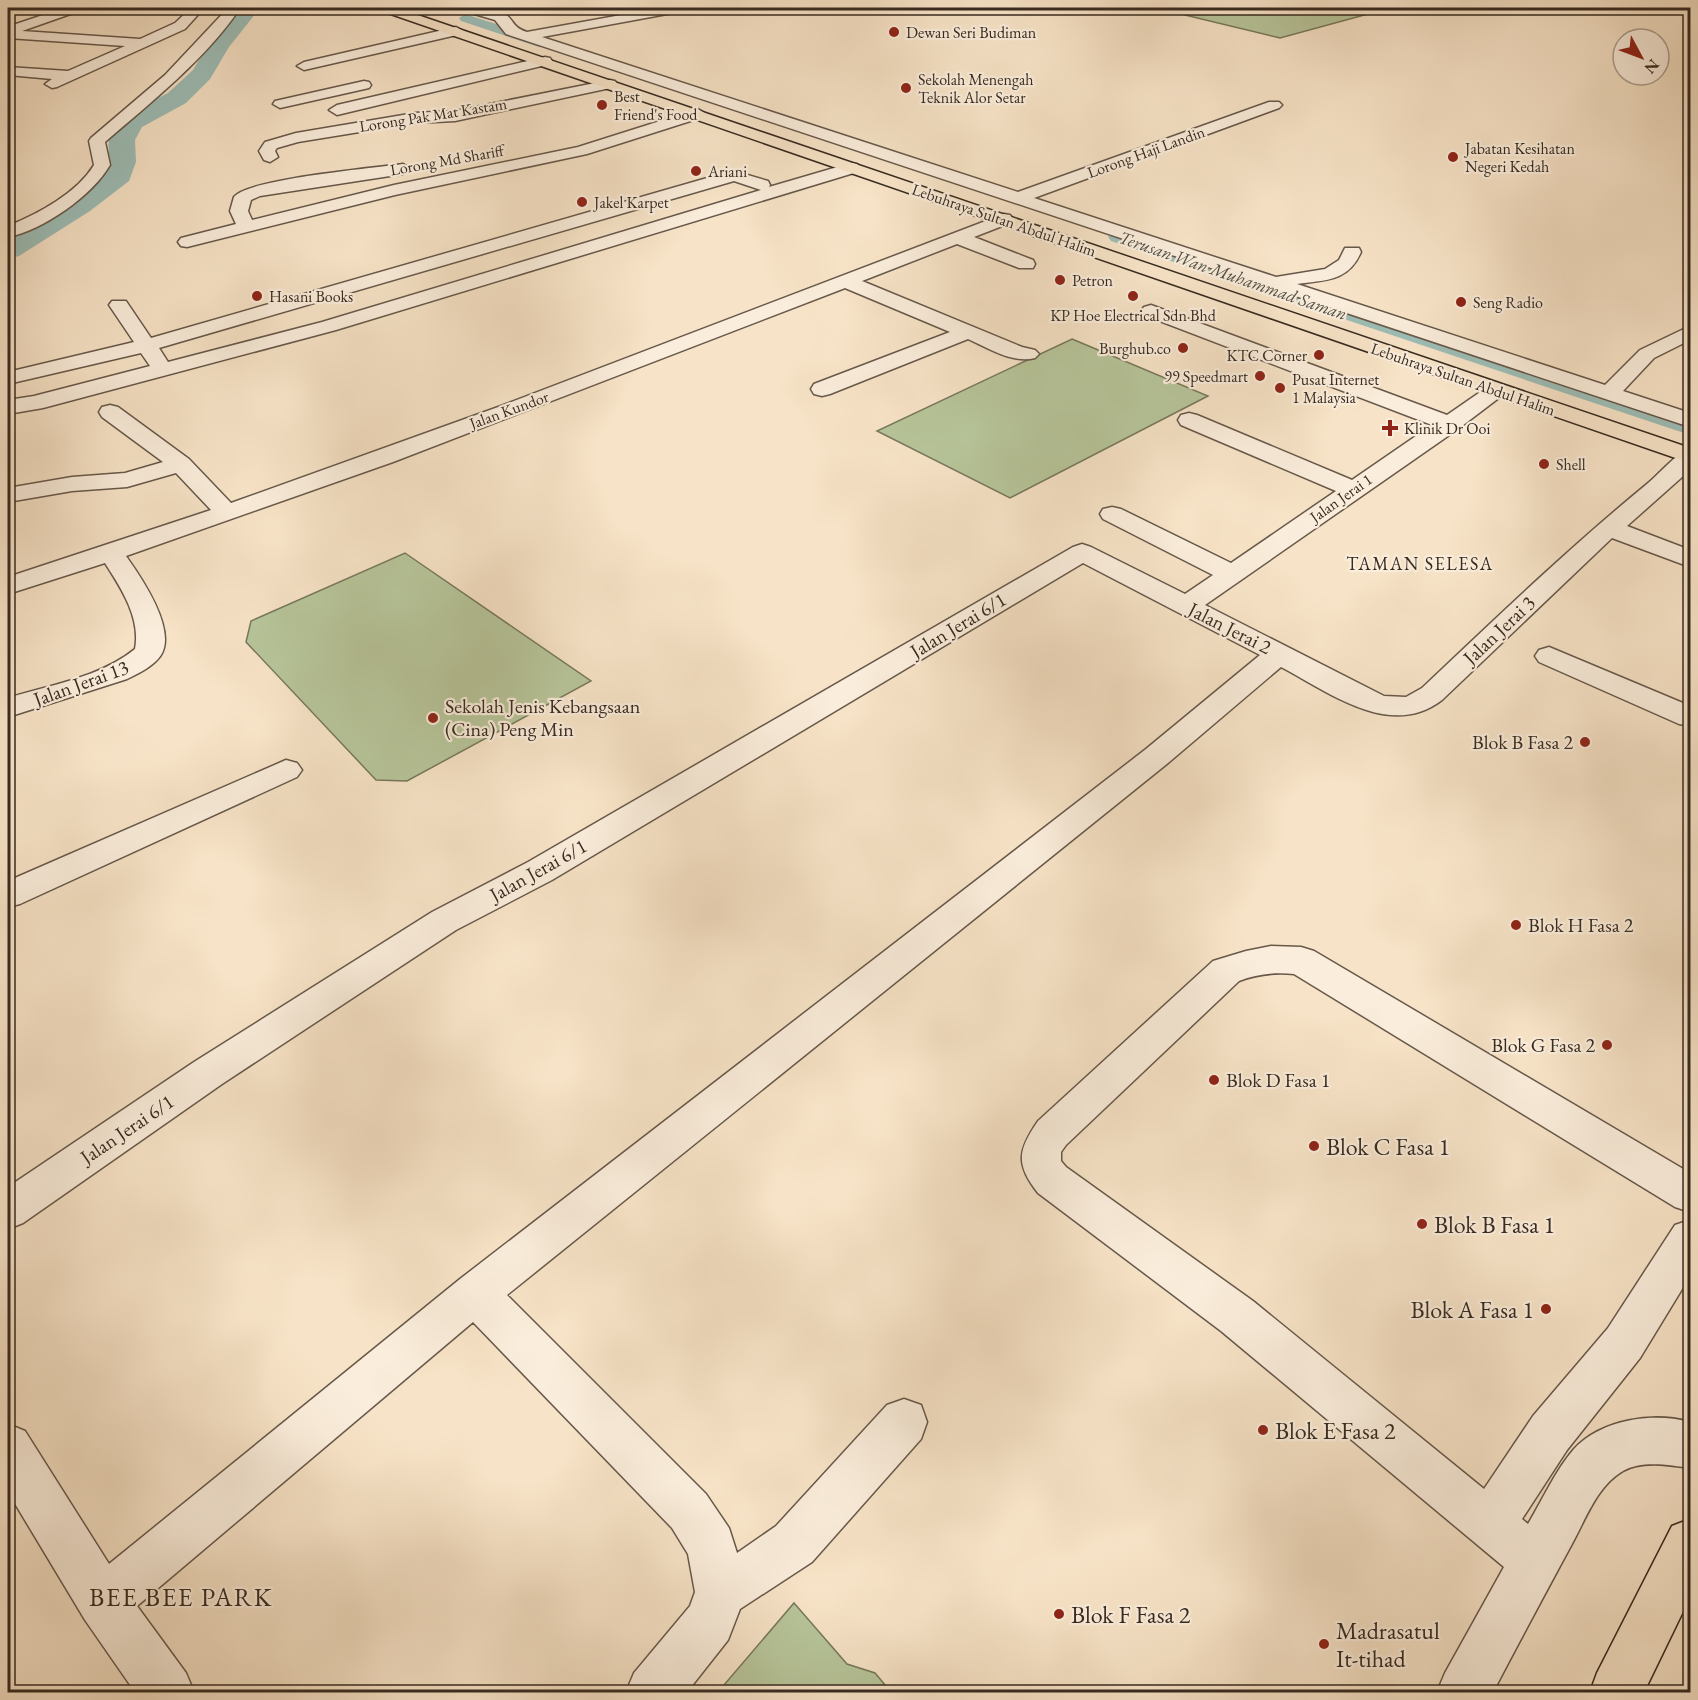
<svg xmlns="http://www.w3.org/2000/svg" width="1698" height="1700" font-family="'EB Garamond',serif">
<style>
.green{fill:#b7c59a;stroke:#77785d;stroke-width:1.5}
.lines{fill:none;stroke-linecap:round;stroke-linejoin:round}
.canal{fill:#9dbeb7;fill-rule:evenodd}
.river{fill:#9dbeb7;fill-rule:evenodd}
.minor-casing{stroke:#67584a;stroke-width:3}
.major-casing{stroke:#372a20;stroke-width:3}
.minor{fill:#faeddb;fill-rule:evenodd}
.major{fill:#f7e3c7;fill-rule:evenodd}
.poi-dot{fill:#8f2418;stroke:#faeddb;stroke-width:2}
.labels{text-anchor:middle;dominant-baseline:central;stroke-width:4.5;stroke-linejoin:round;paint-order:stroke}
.far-poi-label{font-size:16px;fill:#372a20;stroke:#faeddb;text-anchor:start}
.far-street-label{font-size:16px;fill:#372a20;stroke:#faeddb}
.far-water-label{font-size:18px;font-style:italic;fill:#504f46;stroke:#faeddb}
.far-neighbourhood-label{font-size:18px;letter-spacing:1.5px;fill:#372a20;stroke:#faeddb}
.street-label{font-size:20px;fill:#372a20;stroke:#faeddb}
.poi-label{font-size:20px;fill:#372a20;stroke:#faeddb;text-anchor:start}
.near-poi-label{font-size:24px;fill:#372a20;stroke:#faeddb;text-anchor:start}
.near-neighbourhood-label{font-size:26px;letter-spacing:1.5px;fill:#372a20;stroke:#faeddb}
</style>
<rect width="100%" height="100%" fill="#f7e3c7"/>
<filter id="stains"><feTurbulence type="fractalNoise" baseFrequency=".00333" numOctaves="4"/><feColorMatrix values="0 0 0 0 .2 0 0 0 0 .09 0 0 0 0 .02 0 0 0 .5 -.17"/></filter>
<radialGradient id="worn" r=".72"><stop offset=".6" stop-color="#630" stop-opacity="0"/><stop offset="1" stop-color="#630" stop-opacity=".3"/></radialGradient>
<path class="green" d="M 1168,8 L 1390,8 L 1280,38 L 1160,9 Z
M 1072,339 L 1208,396 L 1010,498 L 877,431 Z
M 405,553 L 591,681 L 407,781 L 376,780 L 246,642 L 251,621 Z
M 794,1603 L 847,1664 L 875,1673 L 891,1692 L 718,1692 Z"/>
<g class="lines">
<path class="canal" d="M 428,8 L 446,8 L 451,11 L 445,15 Z
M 465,14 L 549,41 L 550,44 L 549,47 L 539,47 L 461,21 L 459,18 Z
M 1117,232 L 1690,422 L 1690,435 L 1111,241 L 1108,237 L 1111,233 Z"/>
<path class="river" d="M 239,8 L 260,8 L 229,47 L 210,79 L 186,103 L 142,127 L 135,140 L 136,162 L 129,181 L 90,211 L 19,256 L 8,259 L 8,237 C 26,226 100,184 107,169 C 112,160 107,151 109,141 C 111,132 120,121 126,114 L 168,93 L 193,70 L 211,40 Z"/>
<g class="minor-casing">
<path id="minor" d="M 64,8 L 81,8 L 79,11 L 22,31 L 140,39 L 175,23 L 191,8 L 204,8 L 185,29 L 57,87 L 52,88 L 45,84 L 52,79 L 8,75 L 8,67 L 68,71 L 125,46 L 8,38 L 8,30 L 10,26 Z
M 228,8 L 240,8 C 208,57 149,104 105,142 L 110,165 C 92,196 43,230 8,237 L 8,226 C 38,214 77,193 94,165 L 89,141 L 91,138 L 165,75 Z
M 462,8 C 474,7 494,7 505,14 C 515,21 512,27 527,32 L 660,8 L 684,8 L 678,12 L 542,37 L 1018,192 L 1269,102 L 1279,102 L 1282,105 L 1279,108 L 1034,198 L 1276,277 L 1325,269 L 1339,260 L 1345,248 L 1359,248 L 1361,252 C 1348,282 1325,280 1297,284 L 1605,385 L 1640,350 L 1690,326 L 1690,340 L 1654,358 L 1623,391 L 1690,413 L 1690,427 L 506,34 L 495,20 L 464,11 Z
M 456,27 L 463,31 L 461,34 L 304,70 L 297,66 L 304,62 Z
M 545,57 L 550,58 L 552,61 L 550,64 L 337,115 L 329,110 L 337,105 Z
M 610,80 L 615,81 L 617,84 L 615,87 L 455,121 L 415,123 L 298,142 L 277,148 L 275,151 L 278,157 L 270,162 L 264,160 L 259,151 L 265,142 L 296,133 L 415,113 L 455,111 Z
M 364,81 L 369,82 L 371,85 L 369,88 L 280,108 L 273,104 L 275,101 Z
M 698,109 L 706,114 L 703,117 L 587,154 L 395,195 L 187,247 L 181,246 L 178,242 L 181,238 L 236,224 L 230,211 L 234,197 C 247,179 375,168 403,164 L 411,169 L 403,174 L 260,196 L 251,200 L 248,211 L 252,220 L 394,185 L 578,147 Z
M 851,163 L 857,164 L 859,168 L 857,172 L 336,330 L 43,408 L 8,414 L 8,400 L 34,396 L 150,366 L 141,353 L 8,384 L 8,372 L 134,342 L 109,305 L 112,301 L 126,301 L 151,338 L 728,172 L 734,171 L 768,181 L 770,185 L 769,187 ZM 734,181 L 761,190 L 322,322 L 168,362 L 159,348 Z
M 1004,214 L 1010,215 L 1013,219 L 1010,223 L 974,237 L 1033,260 L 1035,264 L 1033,268 L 1019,268 L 957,244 L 862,281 L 1022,347 L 1035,350 L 1039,354 L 1035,358 C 1013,364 988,348 968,339 L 830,394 L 822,396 L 814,394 L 811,389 L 814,384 L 950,332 L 845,288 L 393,462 L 126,556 C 141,577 177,629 161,655 C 154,666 139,673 127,679 L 8,717 L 8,698 C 50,685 101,677 135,649 C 141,618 121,588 105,563 L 8,594 L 8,577 L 211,510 L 176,473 L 127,487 L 72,491 L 8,502 L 8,488 L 72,477 L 125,473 L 163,462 L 102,417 L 99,412 L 102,407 L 110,405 L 118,407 L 189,459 L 231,503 L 501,406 Z
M 1151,305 L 1447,415 L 1489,386 L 1497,384 L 1505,386 L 1508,391 L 1458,429 L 1205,605 L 1384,696 L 1406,697 L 1422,688 C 1496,618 1569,548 1647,484 C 1661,473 1674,454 1690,450 L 1690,470 L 1627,526 L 1690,550 L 1690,567 L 1612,538 L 1442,700 C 1390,740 1329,692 1281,667 L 1168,763 L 507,1295 L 706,1494 L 729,1528 L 737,1553 L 776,1526 L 887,1405 L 904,1399 L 921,1405 L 927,1422 L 921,1439 L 812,1562 L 740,1609 L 728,1640 L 687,1692 L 626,1692 L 634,1673 L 690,1606 L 695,1592 L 688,1554 L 672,1528 L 473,1322 L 137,1606 L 186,1673 L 194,1692 L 135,1692 L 85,1620 L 8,1492 L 8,1424 L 25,1431 L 109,1564 L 460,1279 L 1146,749 L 1260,655 L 1083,563 L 552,880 L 456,930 L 222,1084 L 23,1223 L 8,1229 L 8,1187 L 194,1062 L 432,912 L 528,862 L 1073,547 L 1082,544 L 1091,547 L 1185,594 L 1213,575 L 1103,519 L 1100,514 L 1103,509 L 1112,507 L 1121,509 L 1231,563 L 1336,491 L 1181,425 L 1178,420 L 1181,415 L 1189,413 L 1197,415 L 1352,480 L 1432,425 L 1144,315 L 1141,311 L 1144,307 Z
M 1549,647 L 1690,706 L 1690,726 L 1679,724 L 1539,662 L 1535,656 L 1539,650 Z
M 286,760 L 297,763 L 302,770 L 297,777 L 20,904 L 8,907 L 8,881 Z
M 1271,946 L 1301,947 L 1314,951 L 1690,1173 L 1690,1212 L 1675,1207 L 1294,974 C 1274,972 1257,974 1239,981 L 1066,1145 L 1061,1152 L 1061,1161 L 1066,1167 L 1253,1301 L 1484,1489 L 1533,1416 L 1608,1328 L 1675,1225 L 1690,1220 L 1690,1276 L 1640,1358 L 1567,1450 L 1522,1519 L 1528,1524 C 1543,1499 1555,1471 1574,1449 C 1602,1419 1653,1412 1690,1422 L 1690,1468 C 1670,1465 1641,1460 1623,1471 C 1598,1485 1586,1518 1573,1542 C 1546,1592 1519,1642 1493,1692 L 1437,1692 L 1445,1673 L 1504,1567 L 1221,1331 L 1038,1193 C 1015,1164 1018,1150 1038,1121 L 1213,961 L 1246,951 Z"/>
</g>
<g class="major-casing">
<path id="major" d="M 380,8 L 397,8 L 1690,448 L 1690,463 L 382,11 Z
M 1690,1519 L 1690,1597 L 1644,1692 L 1590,1692 L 1597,1673 L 1672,1526 Z"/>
</g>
<use href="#minor" class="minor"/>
<use href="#major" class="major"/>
</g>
<g class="poi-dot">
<circle cx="894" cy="32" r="6"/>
<circle cx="906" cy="88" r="6"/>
<circle cx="602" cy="105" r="6"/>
<circle cx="1453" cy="157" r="6"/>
<circle cx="696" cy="171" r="6"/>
<circle cx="582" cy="202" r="6"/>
<circle cx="1060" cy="280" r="6"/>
<circle cx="257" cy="296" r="6"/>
<circle cx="1133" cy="296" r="6"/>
<circle cx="1461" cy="302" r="6"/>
<circle cx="1183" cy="348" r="6"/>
<circle cx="1319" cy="355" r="6"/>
<circle cx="1260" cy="376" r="6"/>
<circle cx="1280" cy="388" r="6"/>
<path d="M1387 419h6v6h6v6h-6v6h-6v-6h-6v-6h6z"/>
<circle cx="1544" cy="464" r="6"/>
<circle cx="433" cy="718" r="6"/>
<circle cx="1585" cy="742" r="6"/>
<circle cx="1516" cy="925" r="6"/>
<circle cx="1607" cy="1045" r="6"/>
<circle cx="1214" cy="1080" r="6"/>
<circle cx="1314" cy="1146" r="6"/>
<circle cx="1422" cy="1224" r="6"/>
<circle cx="1546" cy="1309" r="6"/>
<circle cx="1263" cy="1430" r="6"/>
<circle cx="1059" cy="1614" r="6"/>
<circle cx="1324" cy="1644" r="6"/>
</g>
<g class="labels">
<g class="far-poi-label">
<text x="906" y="32">Dewan Seri Budiman</text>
<text x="918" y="79">Sekolah Menengah<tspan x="918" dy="18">Teknik Alor Setar</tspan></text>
<text x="614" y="96">Best<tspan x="614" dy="18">Friend's Food</tspan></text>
<text x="1465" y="148">Jabatan Kesihatan<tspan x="1465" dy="18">Negeri Kedah</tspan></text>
<text x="708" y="171">Ariani</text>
<text x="594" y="202">Jakel Karpet</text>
<text x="1072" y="280">Petron</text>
<text x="269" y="296">Hasani Books</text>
<text x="1473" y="302">Seng Radio</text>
<text x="1133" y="315" text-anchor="middle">KP Hoe Electrical Sdn Bhd</text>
<text x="1171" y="348" text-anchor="end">Burghub.co</text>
<text x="1307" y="355" text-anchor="end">KTC Corner</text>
<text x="1248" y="376" text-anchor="end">99 Speedmart</text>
<text x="1292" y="379">Pusat Internet<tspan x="1292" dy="18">1 Malaysia</tspan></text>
<text x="1404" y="428">Klinik Dr Ooi</text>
<text x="1556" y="464">Shell</text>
</g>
<g class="far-street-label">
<text transform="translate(433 115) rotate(-9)">Lorong Pak Mat Kastam</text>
<text transform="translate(1146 152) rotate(-20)">Lorong Haji Landin</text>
<text transform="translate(447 160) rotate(-10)">Lorong Md Shariff</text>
<text transform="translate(1004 220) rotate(19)">Lebuhraya Sultan Abdul Halim</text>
<text transform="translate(1463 379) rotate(19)">Lebuhraya Sultan Abdul Halim</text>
<text transform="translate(509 410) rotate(-20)">Jalan Kundor</text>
<text transform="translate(1341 498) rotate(-35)">Jalan Jerai 1</text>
</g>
<g class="far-water-label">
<text transform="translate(1233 275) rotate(19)">Terusan Wan Muhammad Saman</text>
</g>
<g class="far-neighbourhood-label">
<text x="1420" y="563">TAMAN SELESA</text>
</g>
<g class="street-label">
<text transform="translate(958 625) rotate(-31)">Jalan Jerai 6/1</text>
<text transform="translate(1230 628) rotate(27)">Jalan Jerai 2</text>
<text transform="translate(1499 630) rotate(-43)">Jalan Jerai 3</text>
<text transform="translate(81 683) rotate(-20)">Jalan Jerai 13</text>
<text transform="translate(538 870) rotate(-29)">Jalan Jerai 6/1</text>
<text transform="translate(127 1129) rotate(-34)">Jalan Jerai 6/1</text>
</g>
<g class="poi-label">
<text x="445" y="706">Sekolah Jenis Kebangsaan<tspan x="445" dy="23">(Cina) Peng Min</tspan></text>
<text x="1573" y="742" text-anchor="end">Blok B Fasa 2</text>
<text x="1528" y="925">Blok H Fasa 2</text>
<text x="1595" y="1045" text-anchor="end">Blok G Fasa 2</text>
<text x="1226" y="1080">Blok D Fasa 1</text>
</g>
<g class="near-poi-label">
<text x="1326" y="1146">Blok C Fasa 1</text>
<text x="1434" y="1224">Blok B Fasa 1</text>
<text x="1534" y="1309" text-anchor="end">Blok A Fasa 1</text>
<text x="1275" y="1430">Blok E Fasa 2</text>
<text x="1071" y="1614">Blok F Fasa 2</text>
<text x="1336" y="1630">Madrasatul<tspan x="1336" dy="28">It-tihad</tspan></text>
</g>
<g class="near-neighbourhood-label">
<text x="181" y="1597">BEE BEE PARK</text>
</g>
</g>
<rect width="1698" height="1700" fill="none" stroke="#f7e3c7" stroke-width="30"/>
<rect x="9" y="9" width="1680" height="1682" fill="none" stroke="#372a20" stroke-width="3"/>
<rect x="15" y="15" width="1668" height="1670" fill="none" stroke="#372a20" stroke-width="1.5"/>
<g transform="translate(1641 57) rotate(131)"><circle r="28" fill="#faeddb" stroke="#ac9f90" stroke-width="1.5"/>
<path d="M0-4.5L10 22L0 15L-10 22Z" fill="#8f2418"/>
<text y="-9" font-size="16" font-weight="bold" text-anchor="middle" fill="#372a20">N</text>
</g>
<rect width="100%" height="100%" filter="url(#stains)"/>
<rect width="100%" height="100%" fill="url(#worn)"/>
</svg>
